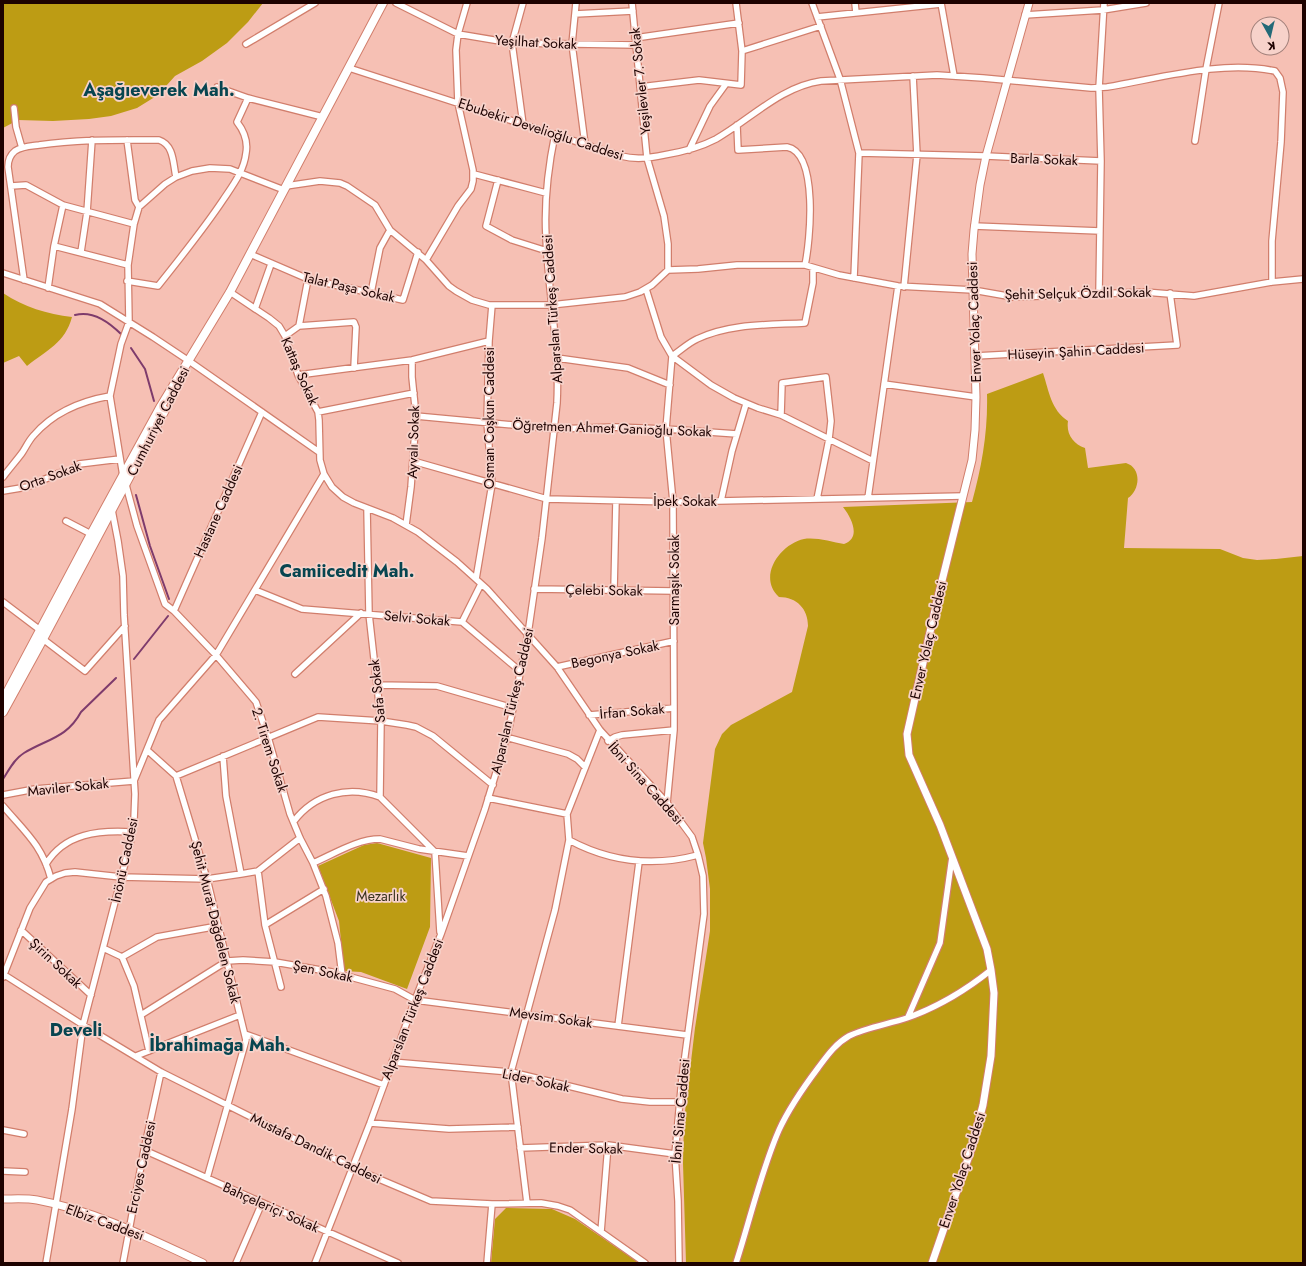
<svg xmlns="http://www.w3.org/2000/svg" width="1306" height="1266" font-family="Jost,sans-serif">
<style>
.green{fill:#bd9c14}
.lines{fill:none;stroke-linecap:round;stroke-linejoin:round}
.stream{stroke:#7e3b6c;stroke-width:2}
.minor-casing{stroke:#d17e6c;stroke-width:8}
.tertiary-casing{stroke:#d17e6c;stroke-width:9}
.secondary-casing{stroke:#d17e6c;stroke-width:10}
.minor{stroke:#fff;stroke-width:5.5}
.tertiary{stroke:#fff;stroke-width:7}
.secondary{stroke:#fff;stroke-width:8}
.labels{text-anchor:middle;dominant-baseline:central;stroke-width:3.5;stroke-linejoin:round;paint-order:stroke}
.street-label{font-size:14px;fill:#1d0200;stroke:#f7d2ca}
.park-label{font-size:14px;fill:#37311d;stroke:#f7d2ca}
.district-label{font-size:18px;font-weight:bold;fill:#074550;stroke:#f7d2ca}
</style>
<rect width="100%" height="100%" fill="#f6c0b4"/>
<path class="green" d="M 3,3 L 263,3 L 248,22 L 227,43 L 202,61 L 175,76 L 158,95 L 137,108 L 111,116 L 89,119 L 53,121 L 18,120 L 3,128 Z
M 3,293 C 24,307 47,314 72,317 C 65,343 47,350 27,366 L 19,356 L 3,363 Z
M 1043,373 C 1049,391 1051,410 1068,421 C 1066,434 1073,444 1085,448 L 1088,468 L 1126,463 C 1142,468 1140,490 1128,498 L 1124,548 L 1220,549 L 1243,558 L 1257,560 L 1276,559 L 1303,556 L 1303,1263 L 686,1263 L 683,1163 L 684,1120 L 695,1028 L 710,931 L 710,889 L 706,858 L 703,843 L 715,749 L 722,734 L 731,725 L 792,692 L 808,626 C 808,609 797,597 779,597 C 757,577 780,544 804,539 C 816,537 832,542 844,544 C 862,538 851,517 843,507 L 972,502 C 982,466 988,431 987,394 Z
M 377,843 L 431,858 L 430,927 L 407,989 L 361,972 L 344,971 L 339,921 L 318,866 L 364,845 Z
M 506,1208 L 552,1209 L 575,1219 L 639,1263 L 491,1263 L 495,1219 Z"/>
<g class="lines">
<path class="stream" d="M 75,315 C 93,310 109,322 121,334
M 131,348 L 145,369 L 154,401
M 136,495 L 150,546 L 169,599
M 134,659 L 168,616
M 3,779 C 9,770 14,759 24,753 C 47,739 67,738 81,712 L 116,678"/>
<g class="minor-casing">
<path id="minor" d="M 396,3 L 458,34 L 512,43 L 636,45
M 576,3 L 572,44 L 585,144
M 632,3 L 647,158 L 664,216 L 668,244 L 668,270
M 812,3 L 840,79 L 859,153 L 986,156 L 1101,161
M 855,3 L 856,13
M 941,3 L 954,76
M 575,14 L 633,11
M 1025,15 L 1103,10 L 1146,3
M 817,17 L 941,4
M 635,38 L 739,23
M 246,44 L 315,3
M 742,51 L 821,26
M 349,68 L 621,156 C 636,160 649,158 664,155 C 682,152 699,148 716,139 C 751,119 780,87 821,81 L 937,75 L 983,78 L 1091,88 L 1107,87 C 1161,78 1221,60 1275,71 L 1280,78 L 1283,92 L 1281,142 L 1272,241 L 1272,282
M 217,87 L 248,98 L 323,117
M 640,87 L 699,80 L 741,85 L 742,51 L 736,3
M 14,108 L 16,127 L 22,148
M 523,124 L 512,43 L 523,3
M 737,125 L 738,150 L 787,147 C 819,153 810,242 805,265
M 127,140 L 135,200 L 139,207
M 1195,141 L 1206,69 L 1219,3
M 689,150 L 710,106 L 726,84
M 474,174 L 546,193
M 498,180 L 486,226 L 512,240 L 547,251
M 11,186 L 26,185 L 63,205 L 134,224
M 286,186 L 320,181 L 340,183 L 347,186 L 375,205 L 390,230 L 426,260 L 449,286 L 456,291 L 472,300 L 489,305 L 551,305 L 625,297 L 640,292 L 652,285 L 668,270 L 698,269 L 737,265 L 805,265 L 839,275 L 898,286 L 973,290 L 1013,297 L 1145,292 L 1194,296 L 1272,282 L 1303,279
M 974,226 L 1100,231
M 54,246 L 128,265
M 81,252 L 87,212 L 92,140
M 250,254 L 308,279 L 403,300 L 418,252
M 426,260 L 458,206 L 471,189 L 473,181 L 473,170 L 458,103 L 456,50 L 458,34 L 467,3
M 3,273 L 100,304 L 153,337 L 189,361 L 319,452
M 854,278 L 859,153
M 24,280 L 8,167 C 8,161 10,155 15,151 C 22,146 31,146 39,145 C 79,139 118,140 159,140 C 174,145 173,163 176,177
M 127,281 L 158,286 C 181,257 203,230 223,200 C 233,185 244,171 246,153 C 248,142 244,131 237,122 L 248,98
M 904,287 L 917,155 L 913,76
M 48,288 L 54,246 L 63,205
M 646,289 L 661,337 L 672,356 L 711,385 L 734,398 L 758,408 L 781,415 L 873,461
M 230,292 L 269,318 L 279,326 L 285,336 L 298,375 L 318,412 L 319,420 L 320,460 L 324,474 L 332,487 L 343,497 L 354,503 L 393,518 L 418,532 L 457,562 L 487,589 L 557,667 L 600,730 L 667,803 L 692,837 L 698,855 L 703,876 L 704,914 L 682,1078 L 675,1154 L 678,1201 L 679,1263
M 371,293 L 380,248 L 390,230
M 1099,294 L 1101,161 L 1099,88 L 1104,3
M 255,309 L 271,264
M 299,326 L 308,279
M 285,336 L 299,326 L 354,322 L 356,327 L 354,368
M 975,356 L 1177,345 L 1170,293
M 557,358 L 628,368 L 670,385
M 298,375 L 412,360 L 489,341
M 884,384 L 976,397
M 318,412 L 414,393
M 781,415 L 782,383 L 826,377 L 831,421 L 829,439 L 817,499
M 416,416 L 555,429 L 615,427 L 666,429 L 737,434
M 413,461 L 547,499 L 673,502 L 963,496
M 123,476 L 110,396 L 121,344 L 129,322 L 128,265 L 134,224 L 139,207 L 165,184 L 176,177 L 192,171 L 210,168 L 230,169 L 284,190
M 3,477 C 9,469 16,461 22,453 C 26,447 29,440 34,435 C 54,412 81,401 110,396
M 126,485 L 137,526 L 165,604 L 174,611 L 216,655 L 256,702 L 268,737 L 290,814 L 300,838 L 313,863 L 326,896 L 338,943 L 342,975
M 3,491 L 27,487 L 59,473 L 70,471 L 79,464 L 120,459
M 868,498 L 898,286
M 721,501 L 732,451 L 746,404
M 367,508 L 369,614 L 381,721 L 380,797 L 435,852 L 440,932
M 66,521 L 91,534
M 406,525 L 411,487 L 416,416 L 412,377 L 412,360
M 476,579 L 492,484 L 487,422 L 489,341 L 492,305
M 534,589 L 674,591
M 255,590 L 302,609 L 462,622 L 520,671
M 614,590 L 616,501
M 3,602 L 40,630
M 174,611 L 262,412
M 462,622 L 481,584
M 43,639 L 85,671 L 125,626
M 557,667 L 674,641
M 295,674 L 361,613
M 377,685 L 437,686 L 513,708
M 589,715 L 674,708
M 506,737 L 568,754 L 577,759 L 585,767
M 608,741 L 615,737 L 622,735 L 674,730
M 147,750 L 176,776 L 207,879 L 246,1040 L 207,1178
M 223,756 L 226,796 L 241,874
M 176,776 L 318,717 L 381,721 L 407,725 L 416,727 L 433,736 L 493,785
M 3,795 L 35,789 L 134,781 L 159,720 L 216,655 L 324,474
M 488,798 L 567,814
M 667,803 L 674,730 L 674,708 L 673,502 L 666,429 L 672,356 C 680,351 688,343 697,339 C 730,323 770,325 805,323 L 813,283 L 813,268
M 3,806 C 25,832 42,845 51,879
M 294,821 C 315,794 348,785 380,797
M 569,840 C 610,862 653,867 698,855
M 313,863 C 334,854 357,839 380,839 L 419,849 L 468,856
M 46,864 C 65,833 99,830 132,832
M 258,871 L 265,925 L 281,987
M 265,925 L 324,889
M 21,930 L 91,995
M 103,948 L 122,957 L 134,986 L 149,1051
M 122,957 L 157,937 L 218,926
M 3,974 L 83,1025 L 161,1072 L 353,1168 L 431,1201 L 492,1204 L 541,1203 L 558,1206 L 570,1210 L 645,1263
M 3,977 L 30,908 L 46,882 L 56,876 L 65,873 L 75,872 L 121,877 L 207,879 L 241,874 L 258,871 L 300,838
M 141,1015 L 227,961 L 243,960 L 275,962 L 332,972 L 395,989 L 415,1000 L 687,1035
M 908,1017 L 940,943 L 952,857
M 618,1026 L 639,862
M 245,1034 L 384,1085
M 136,1056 L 240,1015
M 392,1062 L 511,1072 L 622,1099 L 650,1102 L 680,1102
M 370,1123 L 449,1129 L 518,1127
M 3,1130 L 24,1134
M 520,1148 L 608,1145 L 675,1154
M 144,1150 L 398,1263
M 3,1171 L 25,1172
M 527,1203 L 511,1072 L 555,910 L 569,840 L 567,814 L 600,730
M 601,1232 L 608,1145
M 46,1263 L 72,1109 L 83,1025 L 130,844 L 134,820 L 135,794 L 124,615 L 123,576 L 118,541 L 112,510
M 123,1263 L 144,1150 L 161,1072
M 236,1263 L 262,1203
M 315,1263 L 370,1123 L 415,1000 L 441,934 L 485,809 L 501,756 L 509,728 L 528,634 L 542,538 L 557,403 C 560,347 548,293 546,237 C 544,202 548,168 555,134
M 487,1263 L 492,1204
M 736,1263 C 750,1220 761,1171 779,1130 C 789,1108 803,1088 818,1068 C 827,1056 835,1044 849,1036 C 865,1028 889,1024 907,1018 C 938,1007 966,990 991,970"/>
</g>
<g class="tertiary-casing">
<path id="tertiary" d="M 3,1199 C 14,1199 26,1198 37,1200 C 96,1211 149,1238 203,1263
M 932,1263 L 971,1150 L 983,1105 L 991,1056 L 994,993 L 991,970 L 987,949 L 940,825 L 909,755 L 907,734 L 937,601 L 972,460 L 975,430 L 976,397 L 972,254 L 974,230 L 980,185 L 986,156 L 1029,3"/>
</g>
<g class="secondary-casing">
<path id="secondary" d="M 3,700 L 91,534 L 161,406 L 230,292 L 383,3
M 3,712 L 43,639 L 165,410"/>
</g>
<use href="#minor" class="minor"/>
<use href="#tertiary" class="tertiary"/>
<use href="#secondary" class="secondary"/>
</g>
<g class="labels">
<g class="street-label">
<text transform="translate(536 42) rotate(3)">Yeşilhat Sokak</text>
<text transform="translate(640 81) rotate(-96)">Yeşilevler 7. Sokak</text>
<text transform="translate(541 129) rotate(18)">Ebubekir Develioğlu Caddesi</text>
<text transform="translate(1044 159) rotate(2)">Barla Sokak</text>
<text transform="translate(349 287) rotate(13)">Talat Paşa Sokak</text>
<text transform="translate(1078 293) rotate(-1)">Şehit Selçuk Özdil Sokak</text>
<text transform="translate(552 309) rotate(-94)">Alparslan Türkeş Caddesi</text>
<text transform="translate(974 322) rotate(-92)">Enver Yolaç Caddesi</text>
<text transform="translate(1076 351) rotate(-3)">Hüseyin Şahin Caddesi</text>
<text transform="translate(300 371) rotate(66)">Kattaş Sokak</text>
<text transform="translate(489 418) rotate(-90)">Osman Coşkun Caddesi</text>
<text transform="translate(158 421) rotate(-63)">Cumhuriyet Caddesi</text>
<text transform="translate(612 428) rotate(2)">Öğretmen Ahmet Ganioğlu Sokak</text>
<text transform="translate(413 442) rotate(-88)">Ayvalı Sokak</text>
<text transform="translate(50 476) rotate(-20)">Orta Sokak</text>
<text x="685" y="501">İpek Sokak</text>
<text transform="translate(218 511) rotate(-66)">Hastane Caddesi</text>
<text transform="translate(674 580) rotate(-90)">Sarmaşık Sokak</text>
<text transform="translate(604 590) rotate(1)">Çelebi Sokak</text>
<text transform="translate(417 618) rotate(5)">Selvi Sokak</text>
<text transform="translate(928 640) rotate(-77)">Enver Yolaç Caddesi</text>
<text transform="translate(615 654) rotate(-12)">Begonya Sokak</text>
<text transform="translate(377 691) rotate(-96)">Safa Sokak</text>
<text transform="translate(512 701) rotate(-77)">Alparslan Türkeş Caddesi</text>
<text transform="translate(632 711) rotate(-5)">İrfan Sokak</text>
<text transform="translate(270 750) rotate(72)">2. Tirem Sokak</text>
<text transform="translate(646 783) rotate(48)">İbni Sina Caddesi</text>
<text transform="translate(68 787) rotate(-6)">Maviler Sokak</text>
<text transform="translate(124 860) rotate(-78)">İnönü Caddesi</text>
<text transform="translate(216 922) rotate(76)">Şehit Murat Dağdelen Sokak</text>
<text transform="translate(56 963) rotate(43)">Şirin Sokak</text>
<text transform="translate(323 971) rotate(12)">Şen Sokak</text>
<text transform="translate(412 1009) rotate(-69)">Alparslan Türkeş Caddesi</text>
<text transform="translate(551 1017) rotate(8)">Mevsim Sokak</text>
<text transform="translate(536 1080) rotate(12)">Lider Sokak</text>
<text transform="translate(680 1111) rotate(-85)">İbni Sina Caddesi</text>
<text transform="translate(316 1148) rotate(26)">Mustafa Dandik Caddesi</text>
<text transform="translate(586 1148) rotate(1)">Ender Sokak</text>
<text transform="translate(141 1167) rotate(-78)">Erciyes Caddesi</text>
<text transform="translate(962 1170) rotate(-72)">Enver Yolaç Caddesi</text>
<text transform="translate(271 1207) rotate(24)">Bahçeleriçi Sokak</text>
<text transform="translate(105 1222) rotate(20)">Elbiz Caddesi</text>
</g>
<g class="park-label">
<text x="381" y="896">Mezarlık</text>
</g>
<g class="district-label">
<text x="159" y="90">Aşağıeverek Mah.</text>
<text x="347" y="571">Camiicedit Mah.</text>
<text x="76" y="1030">Develi</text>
<text x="220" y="1045">İbrahimağa Mah.</text>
</g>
</g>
<rect width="1306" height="1266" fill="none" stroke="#1d0200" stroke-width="8"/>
<g transform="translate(1270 36) rotate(172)"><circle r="19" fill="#f7d2ca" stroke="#a07f79"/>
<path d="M0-3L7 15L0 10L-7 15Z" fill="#236a78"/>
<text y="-6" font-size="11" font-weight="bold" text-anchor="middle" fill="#1d0200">K</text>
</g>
</svg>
